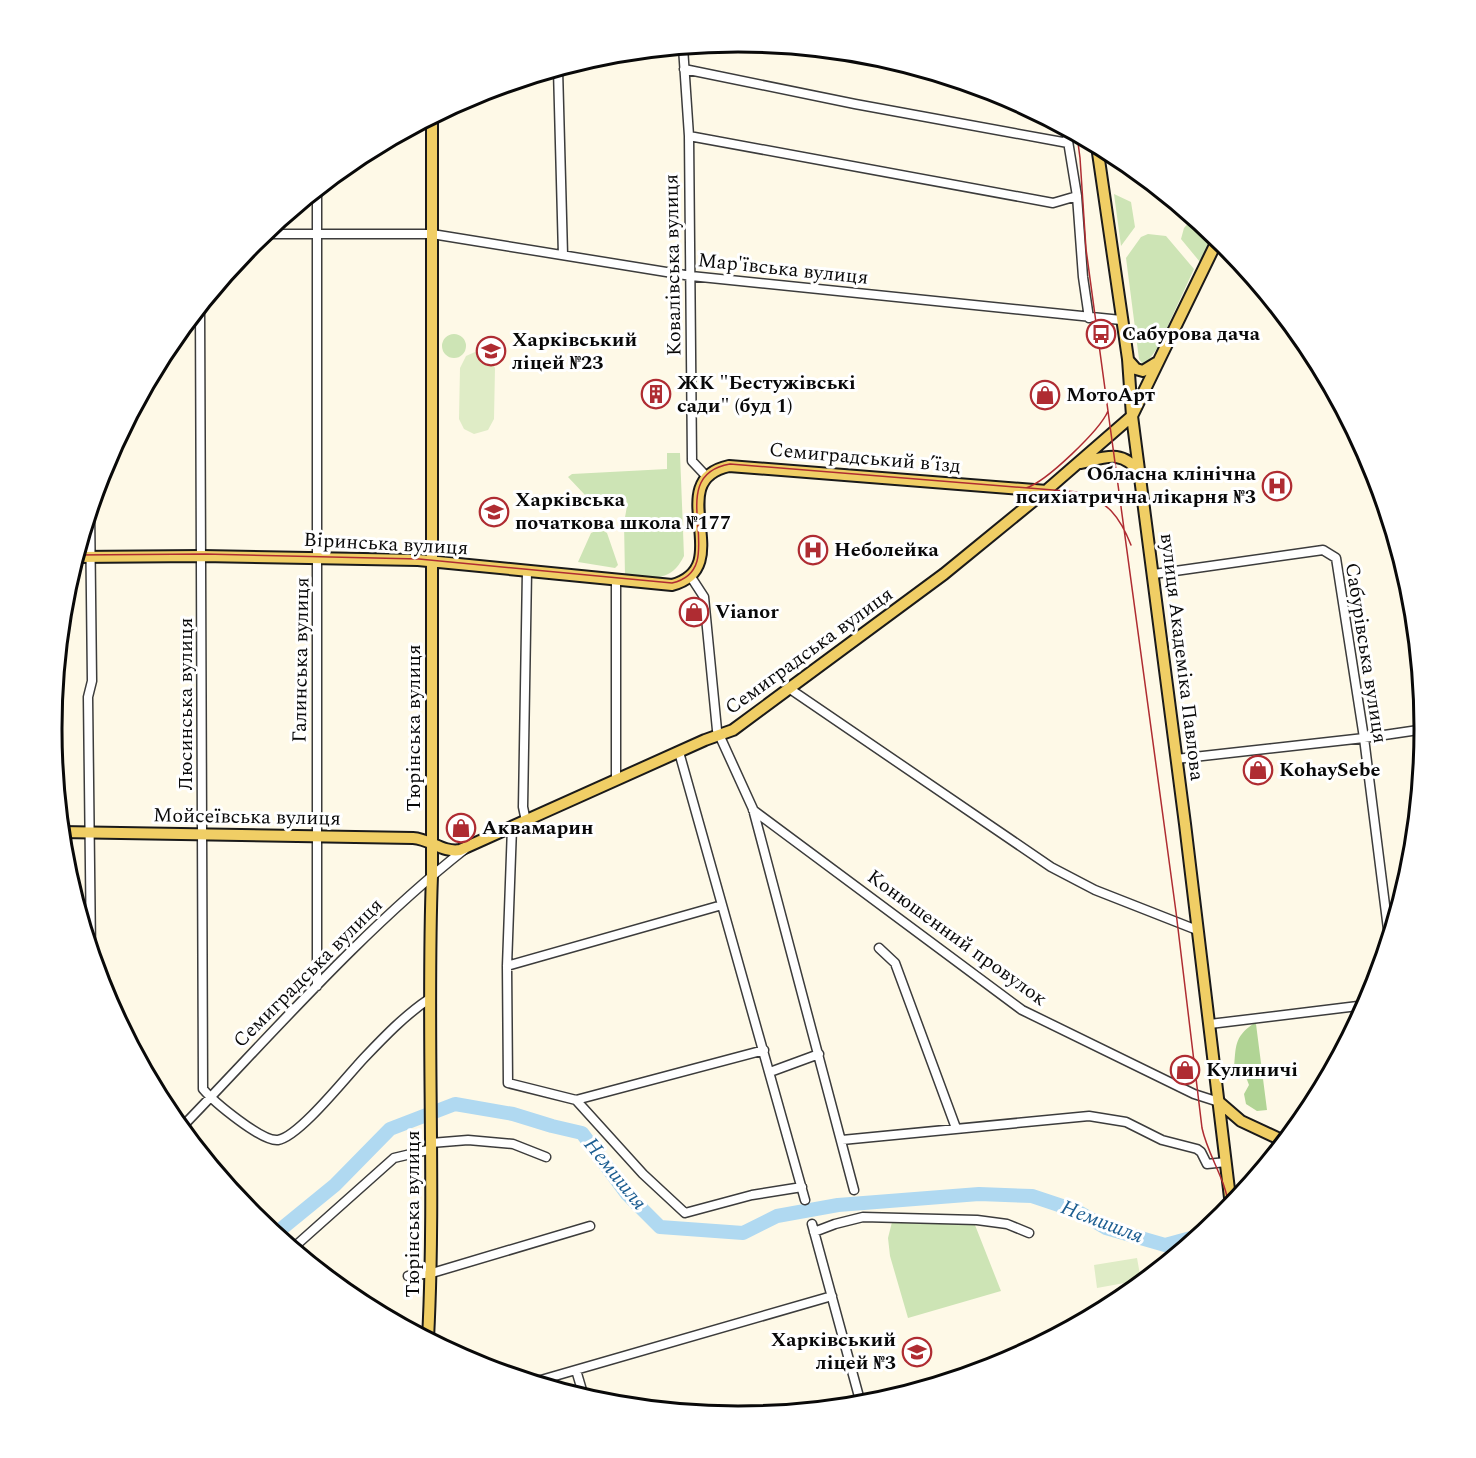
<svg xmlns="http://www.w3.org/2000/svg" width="1476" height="1458" font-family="Spectral,serif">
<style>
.green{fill:#cde4b5}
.forest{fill:#b1d495}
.pitch{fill:#dfecc6}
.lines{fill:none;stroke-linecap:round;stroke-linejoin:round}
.river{stroke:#b0d9f1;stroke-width:14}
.minor-casing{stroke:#3c3c3c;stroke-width:11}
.major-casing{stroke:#1a1a1a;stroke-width:14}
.minor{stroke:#fff;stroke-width:8}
.major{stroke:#f0ce65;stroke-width:10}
.tram{stroke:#af2c32;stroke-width:1.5}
.labels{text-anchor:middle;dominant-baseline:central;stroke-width:6;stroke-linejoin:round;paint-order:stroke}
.street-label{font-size:20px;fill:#090909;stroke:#fff}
.poi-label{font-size:20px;font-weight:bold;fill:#090909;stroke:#fff;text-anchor:start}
.water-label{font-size:21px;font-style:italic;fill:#1d5e91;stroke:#fff}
.rim{fill:none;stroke:#090909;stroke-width:3}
</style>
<rect width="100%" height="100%" fill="#fef9e7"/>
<path class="green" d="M 1114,194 L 1131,202 L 1135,227 L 1121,246 Z
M 1194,219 L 1213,235 L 1200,262 L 1181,239 L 1184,228 L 1191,220 Z
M 1148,234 L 1166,236 L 1194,269 L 1158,347 L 1146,364 L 1142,363 L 1139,359 L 1126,258 L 1141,237 Z
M442 346a12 12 0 1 1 24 0a12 12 0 1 1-24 0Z
M 667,453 L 680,453 L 684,556 C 670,584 652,577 625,576 L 624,523 L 627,506 L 624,500 L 614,495 L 599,495 L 593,506 L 586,503 L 585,495 L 568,477 L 572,474 L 667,469 Z
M 600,529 L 607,533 L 618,565 L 615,568 L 578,562 L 591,533 Z
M 893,1218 L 973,1220 L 1001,1291 L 908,1318 L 890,1256 L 888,1238 Z"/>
<path class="forest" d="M 1253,1024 L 1256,1024 L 1267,1110 L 1257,1111 L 1246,1104 L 1244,1094 L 1249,1085 L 1246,1077 L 1234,1068 C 1236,1047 1234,1037 1253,1024 Z"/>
<path class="pitch" d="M 475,352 L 489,356 L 495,368 L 494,419 L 488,430 L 474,434 L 464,429 L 459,419 L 460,368 L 466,356 Z
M 1137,1258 L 1141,1280 L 1097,1288 L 1094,1265 Z"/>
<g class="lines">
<path class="river" d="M 275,1234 L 335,1185 L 390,1129 L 455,1104 L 513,1114 L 552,1126 L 582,1133 L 627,1194 L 660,1227 L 743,1233 L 777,1216 L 838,1205 L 979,1194 L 1032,1196 L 1077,1211 L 1106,1228 L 1165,1245 L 1198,1236"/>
<g class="minor-casing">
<path id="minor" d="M 683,47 L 689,136 L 692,461 L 707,477
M 558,69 L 563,255
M 684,69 L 855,104 L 1068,143
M 1066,129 L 1077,196 L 1083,277 L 1089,318
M 689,136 L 1053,203 L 1077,196
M 264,234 L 432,234 L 691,276 L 1121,320
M 200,306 L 203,1089 C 214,1102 262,1142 278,1140 C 299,1137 347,1076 364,1058 C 384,1037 405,1015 429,999
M 90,510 L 92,681 L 88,697 L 91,951
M 1154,574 L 1323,550 L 1336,558 L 1364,738 L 1389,937
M 691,577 L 704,597 L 717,730 L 753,809 L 854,1190
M 616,580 L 616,780
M 790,689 L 1051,867 L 1095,890 L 1197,930
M 679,752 L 805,1200
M 1176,759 L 1364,738 L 1425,729
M 753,810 L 1022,1010 L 1194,1094 L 1219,1102
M 526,821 L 523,807 L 527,571
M 512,827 L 507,966 L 508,1083 L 576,1100 L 764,1050
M 879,948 L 895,963 L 956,1128
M 507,966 L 722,905
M 317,986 L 317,190
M 1210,1024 L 1366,1005
M 770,1072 L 819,1054
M 576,1100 L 643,1174 L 685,1213 L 752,1195 L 802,1187
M 181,1128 C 272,1034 362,930 465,849
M 842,1140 L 1089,1116 L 1126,1122 L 1162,1140 L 1197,1149 L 1201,1152 L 1207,1164 L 1226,1162
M 431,1143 L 468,1140 L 513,1144 L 546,1157
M 812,1224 L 861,1404
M 814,1232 L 835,1224 L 863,1217 L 977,1220 L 1007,1224 L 1029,1233
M 293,1248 L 394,1158 L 432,1149
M 408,1276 L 432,1273 L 590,1226
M 576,1370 L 584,1397
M 534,1382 L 832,1296"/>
</g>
<g class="major-casing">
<path id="major" d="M 1097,146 L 1128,359 L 1132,416 L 1185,824 L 1231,1206
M 1128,360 L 1136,369 L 1143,371 L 1156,363
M 1081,463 C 1106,457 1122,449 1140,473
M 76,557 L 202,556 L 418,560 L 672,585 C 739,567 660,481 729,466 L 1047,491
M 61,832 L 413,838 C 430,839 443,853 460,850 L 705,740 L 733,730 L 944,574 L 1048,489 L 1132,416 L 1218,239
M 1219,1102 L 1241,1121 L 1284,1141
M 428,1339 C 436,1184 426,1030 432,876 L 432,117"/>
</g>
<use href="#minor" class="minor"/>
<use href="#major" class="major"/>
<path class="tram" d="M 1077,135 L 1080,158 L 1086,249 L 1176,912 L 1202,1128 C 1208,1156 1226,1179 1229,1208
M 1026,488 C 1046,482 1100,430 1108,411
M 76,555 L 205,554 L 419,559 L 672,583 C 734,569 659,476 730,464 L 1078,492 C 1107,500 1120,517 1131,545"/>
</g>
<defs>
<g id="bus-ring" transform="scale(1.5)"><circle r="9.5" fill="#fff" stroke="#af2c32" stroke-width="1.5"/><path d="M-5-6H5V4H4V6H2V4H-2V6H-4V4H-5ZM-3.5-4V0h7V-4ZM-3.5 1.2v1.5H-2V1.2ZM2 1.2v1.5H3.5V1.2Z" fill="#af2c32"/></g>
<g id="school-ring" transform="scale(1.5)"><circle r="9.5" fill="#fff" stroke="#af2c32" stroke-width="1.5"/><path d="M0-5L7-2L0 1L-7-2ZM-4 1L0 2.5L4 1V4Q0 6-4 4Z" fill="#af2c32"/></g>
<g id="building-ring" transform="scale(1.5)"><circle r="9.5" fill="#fff" stroke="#af2c32" stroke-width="1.5"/><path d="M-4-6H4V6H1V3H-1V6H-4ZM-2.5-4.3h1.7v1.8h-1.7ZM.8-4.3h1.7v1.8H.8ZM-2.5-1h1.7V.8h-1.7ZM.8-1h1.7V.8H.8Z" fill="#af2c32"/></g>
<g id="shop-ring" transform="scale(1.5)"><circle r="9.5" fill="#fff" stroke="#af2c32" stroke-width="1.5"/><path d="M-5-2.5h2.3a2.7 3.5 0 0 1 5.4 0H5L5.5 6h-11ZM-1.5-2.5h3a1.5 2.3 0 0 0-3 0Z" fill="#af2c32"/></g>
<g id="hospital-ring" transform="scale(1.5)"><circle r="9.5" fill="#fff" stroke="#af2c32" stroke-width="1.5"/><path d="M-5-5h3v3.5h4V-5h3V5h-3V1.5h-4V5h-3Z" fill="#af2c32"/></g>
</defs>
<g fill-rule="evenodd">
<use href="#bus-ring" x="1101" y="334"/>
<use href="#school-ring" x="491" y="351"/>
<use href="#building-ring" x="656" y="394"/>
<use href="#shop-ring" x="1045" y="395"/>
<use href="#hospital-ring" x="1277" y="486"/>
<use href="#school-ring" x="494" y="512"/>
<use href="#hospital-ring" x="813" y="550"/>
<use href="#shop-ring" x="694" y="612"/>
<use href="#shop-ring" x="1258" y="770"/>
<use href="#shop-ring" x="461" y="828"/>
<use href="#shop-ring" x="1185" y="1070"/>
<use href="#school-ring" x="917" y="1352"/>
</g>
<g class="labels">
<g class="street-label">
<text transform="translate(673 265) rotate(-91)">Ковалівська вулиця</text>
<text transform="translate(783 269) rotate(6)">Мар'ївська вулиця</text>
<text transform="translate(865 458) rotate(5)">Семиградський в’їзд</text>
<text transform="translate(386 544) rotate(3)">Віринська вулиця</text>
<text transform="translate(809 651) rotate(-36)">Семиградська вулиця</text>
<text transform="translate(1366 653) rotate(81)">Сабурівська вулиця</text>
<text transform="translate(1182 657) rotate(83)">вулиця Академіка Павлова</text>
<text transform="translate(301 660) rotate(-89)">Галинська вулиця</text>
<text transform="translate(186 704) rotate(-90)">Люсинська вулиця</text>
<text transform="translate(414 728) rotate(-90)">Тюрінська вулиця</text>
<text transform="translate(247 817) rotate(1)">Мойсеївська вулиця</text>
<text transform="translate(957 938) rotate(36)">Конюшенний провулок</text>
<text transform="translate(308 973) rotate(-45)">Семиградська вулиця</text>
<text transform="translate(413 1214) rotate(-90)">Тюрінська вулиця</text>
</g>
<g class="poi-label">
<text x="1122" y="334">Сабурова дача</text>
<text x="512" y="340">Харківський<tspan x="512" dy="23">ліцей №23</tspan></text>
<text x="677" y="383">ЖК "Бестужівські<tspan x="677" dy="23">сади" (буд 1)</tspan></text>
<text x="1066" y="395">МотоАрт</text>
<text x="1256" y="474" text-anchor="end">Обласна клінічна<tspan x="1256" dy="23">психіатрична лікарня №3</tspan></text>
<text x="515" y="500">Харківська<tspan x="515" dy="23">початкова школа №177</tspan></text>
<text x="834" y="550">Неболейка</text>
<text x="715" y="612">Vianor</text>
<text x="1279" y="770">KohaySebe</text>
<text x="482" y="828">Аквамарин</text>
<text x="1206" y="1070">Кулиничі</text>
<text x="896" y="1340" text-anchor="end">Харківський<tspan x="896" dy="23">ліцей №3</tspan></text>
</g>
<g class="water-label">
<text transform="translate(615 1174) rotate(51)">Немишля</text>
<text transform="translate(1102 1222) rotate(21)">Немишля</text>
</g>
</g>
<path d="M0 0H1476V1458H0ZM738 52H738A676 676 0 0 1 1414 728V730A676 676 0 0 1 738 1406H738A676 676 0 0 1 62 730V728A676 676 0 0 1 738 52Z" fill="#fff" fill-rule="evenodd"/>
<path class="rim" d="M738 52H738A676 676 0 0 1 1414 728V730A676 676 0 0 1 738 1406H738A676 676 0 0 1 62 730V728A676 676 0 0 1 738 52Z"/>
</svg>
